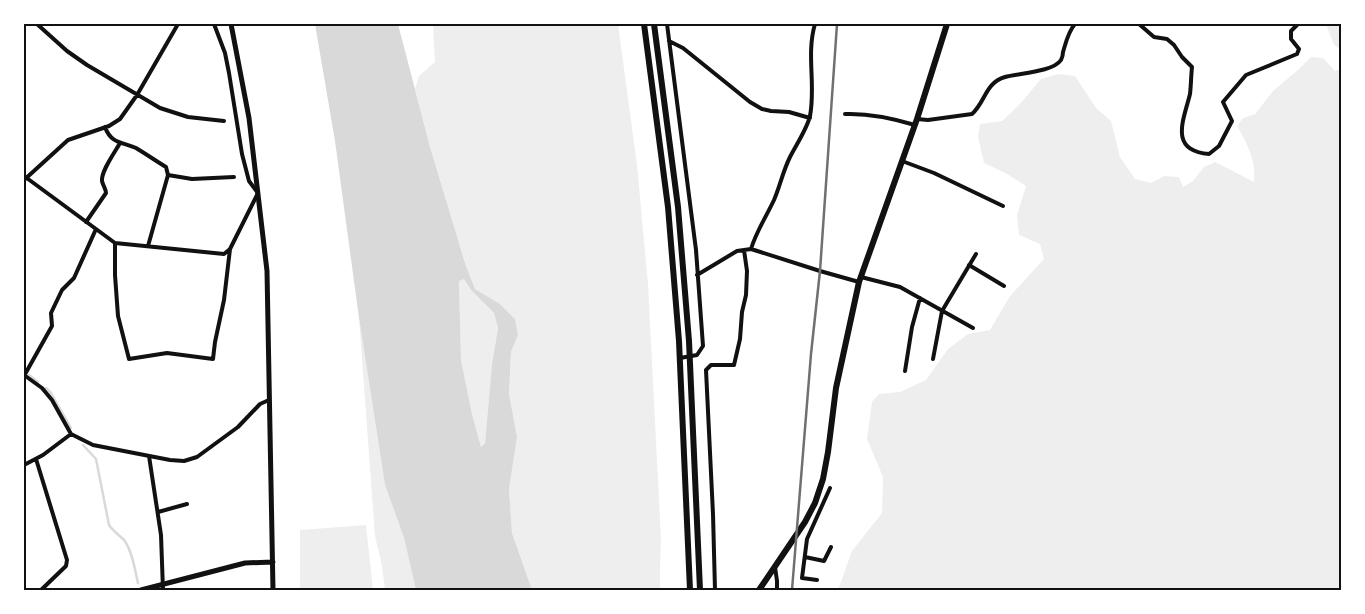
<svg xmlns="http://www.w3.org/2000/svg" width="1365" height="614" font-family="Figtree,sans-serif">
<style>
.green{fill:#eee}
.water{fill:#d9d9d9;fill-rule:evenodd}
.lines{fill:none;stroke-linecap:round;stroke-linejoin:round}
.stream{stroke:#d9d9d9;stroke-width:2.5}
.minor{stroke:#111;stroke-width:4}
.tertiary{stroke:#111;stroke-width:5}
.primary{stroke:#111;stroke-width:6}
.rail{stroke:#707070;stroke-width:2.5}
.neatline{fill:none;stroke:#111;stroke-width:2}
</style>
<rect width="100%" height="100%" fill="#fff"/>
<path class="green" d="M 433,24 L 618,24 L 637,165 L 648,284 L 661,539 L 660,568 L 660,590 L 532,590 L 512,533 L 509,489 L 517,437 L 509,394 L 511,352 L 518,335 L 515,319 L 500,304 L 475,289 L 465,263 L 430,147 L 415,89 L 419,76 L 435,62 Z
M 1326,24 L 1341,24 L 1341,50 L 1334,45 Z
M 1311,57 L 1323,58 L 1335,71 L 1341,69 L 1341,590 L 838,590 L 852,551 L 882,513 L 883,477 L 867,439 L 872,402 L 879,394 L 900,392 L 926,380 L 948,349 L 968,334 L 990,330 L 1010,296 L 1044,259 L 1040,244 L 1019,235 L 1017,215 L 1026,186 L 1007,174 L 984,163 L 978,137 L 980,124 L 1002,121 L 1020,104 L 1041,79 L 1058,74 L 1075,76 L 1096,108 L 1111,121 L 1120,157 L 1135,179 L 1151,183 L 1164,176 L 1179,177 L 1183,187 L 1193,181 L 1204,167 L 1215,162 L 1254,182 C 1256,160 1248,145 1237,126 L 1243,118 L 1255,114 L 1273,91 L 1298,70 Z
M 464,278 L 471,290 L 494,313 L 498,328 L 492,364 L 485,443 L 481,447 L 472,414 L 461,360 L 459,281 Z
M 359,318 L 385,485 L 404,538 L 416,590 L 385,590 L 382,566 L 375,536 Z
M 366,525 L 373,590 L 300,590 L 300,530 Z"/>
<path class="water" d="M 315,24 L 398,24 L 430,147 L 465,263 L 475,289 L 500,304 L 515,319 L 518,335 L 511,352 L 509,394 L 517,437 L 509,489 L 512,533 L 532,590 L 416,590 L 404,538 L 385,485 L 359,318 L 335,141 ZM 464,279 L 471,290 L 494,313 L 498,328 L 492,364 L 485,443 L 481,447 L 472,414 L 461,360 L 459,281 Z"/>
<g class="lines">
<path class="stream" d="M 29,375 L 38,382
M 46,388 L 51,393 L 71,428
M 83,445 L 96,459 L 109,525 C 113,531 119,535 124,540 C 132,550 135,570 138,583"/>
<path class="minor" d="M 37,24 L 67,51 L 87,65 L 160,108 L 188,117 L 224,121
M 667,24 L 696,250 L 703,346 L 697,355 L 680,358
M 1139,24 L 1154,37 L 1167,39 L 1174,45 L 1182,57 L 1192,67 C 1191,76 1191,86 1190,94 C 1184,119 1168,151 1209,154 L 1219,146 L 1232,121 L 1223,102 L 1246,75 L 1297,54 L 1299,49 L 1291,39 L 1291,31 L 1298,24
M 669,41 L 683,48 L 750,102 L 762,109 L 771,111 L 789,112 L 810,118
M 845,114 C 870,113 892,118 915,125
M 917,119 L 928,120 L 972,114 C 986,101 985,83 1005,77 C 1019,73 1053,72 1061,60 C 1062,58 1063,55 1063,52 C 1066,42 1068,32 1075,24
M 105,127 C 111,144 123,142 136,148 C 146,154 156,161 166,167 L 168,175 L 148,246
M 902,161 L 934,173 L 1003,206
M 168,175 L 192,179 L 234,177
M 24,176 L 115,243 L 224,254 L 230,249 L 258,193 L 249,181 L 242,154 L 229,73 L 225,53 L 214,24
M 24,180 L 68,140 L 109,126 L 120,119 L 137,95 L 178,24
M 86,222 L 106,193 C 106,189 103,186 102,181 C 101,171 115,152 120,143
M 115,243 L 115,275 L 118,316 L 129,359 L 167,353 L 213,359 L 215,342 L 224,300 L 230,249
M 751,249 C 756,232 766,217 774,200 C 780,186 783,171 790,157 C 796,145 807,129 810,116 C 816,85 806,54 815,24
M 969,265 L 1004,286
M 697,275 L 737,251 L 751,249 L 820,271 L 859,282
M 861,277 L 900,287 L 973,328
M 933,359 L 942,311 L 976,254
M 905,371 L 912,327 L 920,298
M 24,375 L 42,388 L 52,400 L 71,434 L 93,445 L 170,460 L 184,461 L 197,457 L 238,427 L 260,404 L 269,400
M 24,376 L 52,326 L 51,313 L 62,290 L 74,278 L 96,229
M 149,456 L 161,535 L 163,590
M 36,459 L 67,560 L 66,566 L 41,590
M 24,465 L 43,455 L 71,434
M 158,512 L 187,504
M 805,557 L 824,561 L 831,547
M 775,567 L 777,581 L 777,590
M 817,580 L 802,578 L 807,539 L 830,488
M 715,590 L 713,514 L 706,370 L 711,365 L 734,365 L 740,339 L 742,312 L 746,295 L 747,271 L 744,250"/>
<path class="tertiary" d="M 231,24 L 249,118 L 267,271 L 273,590
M 141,590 L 245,563 L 273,562"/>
<path class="primary" d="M 644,24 L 668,207 L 679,341 L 690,590
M 654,24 L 678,207 L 689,341 L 700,590
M 759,590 L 805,522 L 815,503 L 823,479 L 828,452 L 836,388 L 859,282 L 917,119 L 947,24"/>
<path class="rail" d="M 792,590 L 811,354 L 820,271 L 837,24"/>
</g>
<rect width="1365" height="614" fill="none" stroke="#ffffff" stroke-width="50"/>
<rect x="25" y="25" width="1315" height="564" class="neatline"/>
</svg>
